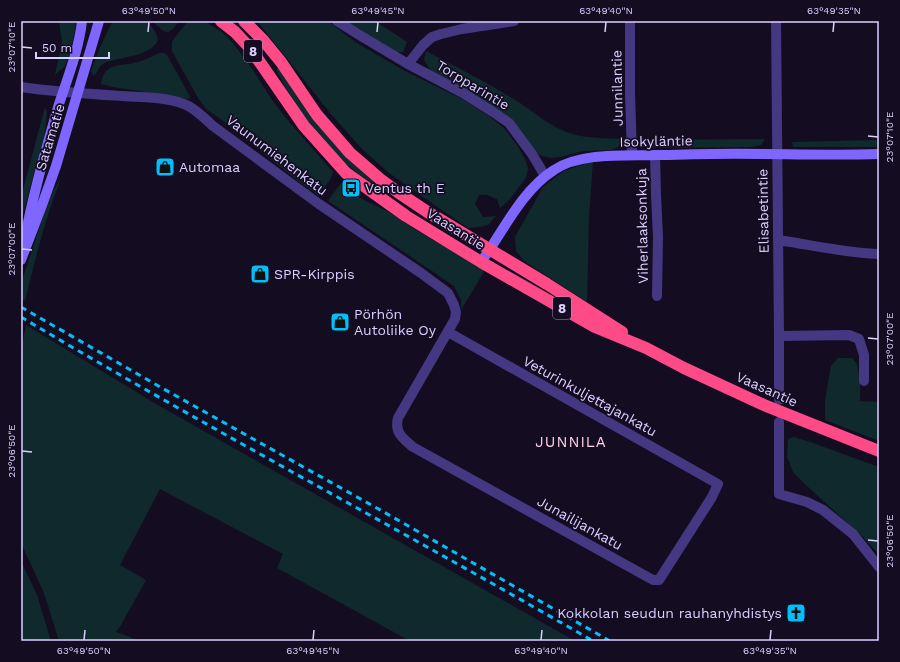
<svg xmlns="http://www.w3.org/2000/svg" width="900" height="662" font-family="'Work Sans',sans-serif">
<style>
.green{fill:#10292c}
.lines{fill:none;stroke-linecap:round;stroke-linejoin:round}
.street{stroke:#453882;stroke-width:10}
.secondary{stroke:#7e66ff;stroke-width:10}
.highway{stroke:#ff4a88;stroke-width:12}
.rail{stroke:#00bffa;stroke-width:3;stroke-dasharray:6 5;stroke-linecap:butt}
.ticks{fill:none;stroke:#dbcfff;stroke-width:1.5}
.labels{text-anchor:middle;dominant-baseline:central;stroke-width:3.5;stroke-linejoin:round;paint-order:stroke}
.shield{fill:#140d22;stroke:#9f95bd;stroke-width:1}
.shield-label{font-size:13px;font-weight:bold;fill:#dbcfff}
.street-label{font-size:14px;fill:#dbcfff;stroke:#140d22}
.poi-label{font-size:14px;fill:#dbcfff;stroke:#140d22;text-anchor:start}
.neighbourhood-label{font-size:15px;letter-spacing:1px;fill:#ffd1e8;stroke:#140d22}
.neatline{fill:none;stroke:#dbcfff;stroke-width:1.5}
.ticks-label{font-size:10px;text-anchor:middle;fill:#dbcfff}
</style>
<rect width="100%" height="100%" fill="#140d22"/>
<path class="green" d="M 59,21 L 76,21 C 75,32 70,56 65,66 C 62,69 58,72 55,75 L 62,42 Z
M 113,21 C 119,21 138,20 143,21 C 151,23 157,33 158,40 C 152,54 127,57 114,60 C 111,61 107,61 105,63 C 100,65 98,70 95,75 L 93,75 L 91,71 C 97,54 104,37 113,21 Z
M 152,21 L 179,21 C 167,38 166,33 152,21 Z
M 188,21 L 204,21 L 222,32 L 232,42 L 253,70 L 272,100 L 290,123 L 333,172 L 330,180 L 318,195 L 297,180 L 218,117 L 207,110 L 198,98 L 172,51 L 172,43 L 173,40 Z
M 257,21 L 328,21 L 355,42 L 405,71 L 462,99 L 489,116 L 504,128 L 517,145 L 525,159 L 528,168 L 526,178 L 509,200 L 500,208 L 497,199 L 487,195 L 479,195 L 475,204 L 483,217 L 496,216 L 488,225 L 480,227 L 469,228 L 462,224 L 433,204 L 389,173 L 362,149 L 330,113 L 293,66 Z
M 345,21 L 375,21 L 407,42 L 403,52 L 395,52 Z
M 426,51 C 457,67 487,83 517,101 C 533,111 548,125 566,132 C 585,139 606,138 626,139 L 624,145 L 611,150 L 583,151 L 561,157 L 551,158 L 542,156 L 535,152 L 522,134 L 430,70 L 424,60 Z
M 159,53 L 164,53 L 167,55 L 188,93 L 190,97 L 189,99 L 113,87 L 101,84 C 104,61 122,67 138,62 C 145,60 152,56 159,53 Z
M 278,68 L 387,190 L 386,193 L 374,187 L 344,162 L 319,137 L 295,104 L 276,70 Z
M 45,107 L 47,113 L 44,137 L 21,221 L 21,197 Z
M 765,139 L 761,145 L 751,147 L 646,148 L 641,145 L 641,140 Z
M 879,140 L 879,147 L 793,147 L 792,142 Z
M 593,161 L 589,216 L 587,302 L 524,261 L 516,251 L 515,237 L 543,187 L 564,171 Z
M 61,179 C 45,218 35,260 25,301 L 21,299 L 21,284 L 41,223 L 53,191 Z
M 341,183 L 352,192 L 362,199 L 389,212 L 419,232 L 485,270 L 461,310 L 461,300 L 454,286 L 380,236 L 328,201 Z
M 26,325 L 156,404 L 575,641 L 410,641 L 277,568 L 283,554 L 160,489 L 120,565 L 146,580 L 121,625 L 116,632 L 130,637 L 136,641 L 59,641 L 44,593 L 21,543 L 21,350 Z
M 838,358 L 852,358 L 857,364 L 860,382 L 860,401 L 879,402 L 879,441 L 825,420 L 825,400 L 831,366 Z
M 794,437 L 810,442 L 879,467 L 879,555 L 863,537 L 807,486 L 793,472 L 787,456 L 788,439 Z
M 21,561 L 37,595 L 51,641 L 21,641 Z"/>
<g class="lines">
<path class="street" d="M 337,21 L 361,36 L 408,64 L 463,93 L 493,112 L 509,123 L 532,154 L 545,176
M 630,21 L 630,94 L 632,155
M 776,21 L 779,336 L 779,400
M 408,64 L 423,45 L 432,37 L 441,34 L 462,29 L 514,21
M 21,87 C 55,92 89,94 122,96 C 141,97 166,97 184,104 C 195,108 204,118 213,126 L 319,204 L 421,273 L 448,293 L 454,305 L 456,312 L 455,319 L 398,418 C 394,432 403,439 413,447 L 653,580 L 659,580 L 712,497 L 718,484 L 448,332
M 655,155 L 656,195 L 658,237 L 657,296
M 778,240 C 812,245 845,253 879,254
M 779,336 L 849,335 L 859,339 L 864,355 L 864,381
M 779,422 L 779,494 L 807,502 L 823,510 L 853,534 L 879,567"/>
<path class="secondary" d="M 25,238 C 33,193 46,148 59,104 C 68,77 79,49 82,21
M 21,260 L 41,208 L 56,166 L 99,21
M 481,262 C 503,232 521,191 554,170 C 580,152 627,156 657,155 C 676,155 694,154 712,154 C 768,153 823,156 879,154"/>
<path class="highway" d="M 221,21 L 235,32 L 250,48 L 304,126 L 346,173 L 406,216 L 481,262 L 595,327 L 646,348 L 684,368 L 764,405 L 879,451
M 244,21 L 263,40 L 281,62 L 317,115 L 350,153 L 380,179 L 399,193 L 426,211 L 547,284 L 622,332"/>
<path class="rail" d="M 21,307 L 162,388 L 375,507 L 610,641
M 21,317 C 209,429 403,531 593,641"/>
</g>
<path class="ticks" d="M 148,32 L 149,22M 377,32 L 378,22M 605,32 L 606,22M 833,32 L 834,22M 22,47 L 32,48M 868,136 L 878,137M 22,249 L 32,250M 868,338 L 878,339M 22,451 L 32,452M 868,540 L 878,541M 84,640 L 85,630M 313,640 L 314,630M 541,640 L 542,630M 770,640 L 771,630"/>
<defs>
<g id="shop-square" transform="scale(1)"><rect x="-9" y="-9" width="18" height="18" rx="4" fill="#00bffa" stroke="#140d22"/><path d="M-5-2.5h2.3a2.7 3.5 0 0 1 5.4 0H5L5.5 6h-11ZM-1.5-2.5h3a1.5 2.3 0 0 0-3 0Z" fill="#111"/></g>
<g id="bus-square" transform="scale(1)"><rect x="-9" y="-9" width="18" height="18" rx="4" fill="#00bffa" stroke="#140d22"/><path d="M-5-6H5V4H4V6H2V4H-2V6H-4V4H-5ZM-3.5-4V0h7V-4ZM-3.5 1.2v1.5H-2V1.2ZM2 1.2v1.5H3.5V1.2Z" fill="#111"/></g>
<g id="church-square" transform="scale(1)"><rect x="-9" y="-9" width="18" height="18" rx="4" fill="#00bffa" stroke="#140d22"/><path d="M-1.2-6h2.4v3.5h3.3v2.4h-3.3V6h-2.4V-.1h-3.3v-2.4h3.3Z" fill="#111"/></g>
</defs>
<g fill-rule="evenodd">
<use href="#shop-square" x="165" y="167"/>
<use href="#bus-square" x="351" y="188"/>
<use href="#shop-square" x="260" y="274"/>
<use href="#shop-square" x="340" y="322"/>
<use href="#church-square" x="796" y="613"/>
</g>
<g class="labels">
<g class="shield">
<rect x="244" y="40" width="18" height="22" rx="3"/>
<rect x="553" y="297" width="18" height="22" rx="3"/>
</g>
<g class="shield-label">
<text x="253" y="51">8</text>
<text x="562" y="308">8</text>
</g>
<g class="street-label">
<text transform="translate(473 85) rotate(31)">Torpparintie</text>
<text transform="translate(617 88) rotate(-91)">Junnilantie</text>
<text transform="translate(50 137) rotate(-73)">Satamatie</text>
<text transform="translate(656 141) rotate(-1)">Isokyläntie</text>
<text transform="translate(277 155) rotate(37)">Vaunumiehenkatu</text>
<text transform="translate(763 211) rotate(-91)">Elisabetintie</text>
<text transform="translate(642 226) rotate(-91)">Viherlaaksonkuja</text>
<text transform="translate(456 229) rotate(32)">Vaasantie</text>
<text transform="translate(767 389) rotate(24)">Vaasantie</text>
<text transform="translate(590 396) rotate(29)">Veturinkuljettajankatu</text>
<text transform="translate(580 523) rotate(29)">Junailijankatu</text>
</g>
<g class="poi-label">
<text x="179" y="167">Automaa</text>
<text x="365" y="188">Ventus th E</text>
<text x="274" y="274">SPR-Kirppis</text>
<text x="354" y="314">Pörhön<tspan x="354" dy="16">Autoliike Oy</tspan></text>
<text x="782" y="613" text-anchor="end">Kokkolan seudun rauhanyhdistys</text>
</g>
<g class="neighbourhood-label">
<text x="571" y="442">JUNNILA</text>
</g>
</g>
<rect width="900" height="662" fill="none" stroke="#140d22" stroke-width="44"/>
<path d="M36 52v6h73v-6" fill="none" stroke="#dbcfff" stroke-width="2"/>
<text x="42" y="52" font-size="12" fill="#dbcfff" stroke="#140d22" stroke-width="3" paint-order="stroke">50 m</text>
<rect x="22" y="22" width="856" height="618" class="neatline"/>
<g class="ticks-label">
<text x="149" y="14">63°49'50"N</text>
<text x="378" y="14">63°49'45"N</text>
<text x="606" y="14">63°49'40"N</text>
<text x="834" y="14">63°49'35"N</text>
<text transform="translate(11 47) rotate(-90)" y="4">23°07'10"E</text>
<text transform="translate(889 137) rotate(-90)" y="4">23°07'10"E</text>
<text transform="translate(11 249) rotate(-90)" y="4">23°07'00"E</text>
<text transform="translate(889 339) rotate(-90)" y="4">23°07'00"E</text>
<text transform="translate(11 451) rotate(-90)" y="4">23°06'50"E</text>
<text transform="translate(889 541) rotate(-90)" y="4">23°06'50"E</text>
<text x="84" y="654">63°49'50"N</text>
<text x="313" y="654">63°49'45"N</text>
<text x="541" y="654">63°49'40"N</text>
<text x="770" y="654">63°49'35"N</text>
</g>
</svg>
